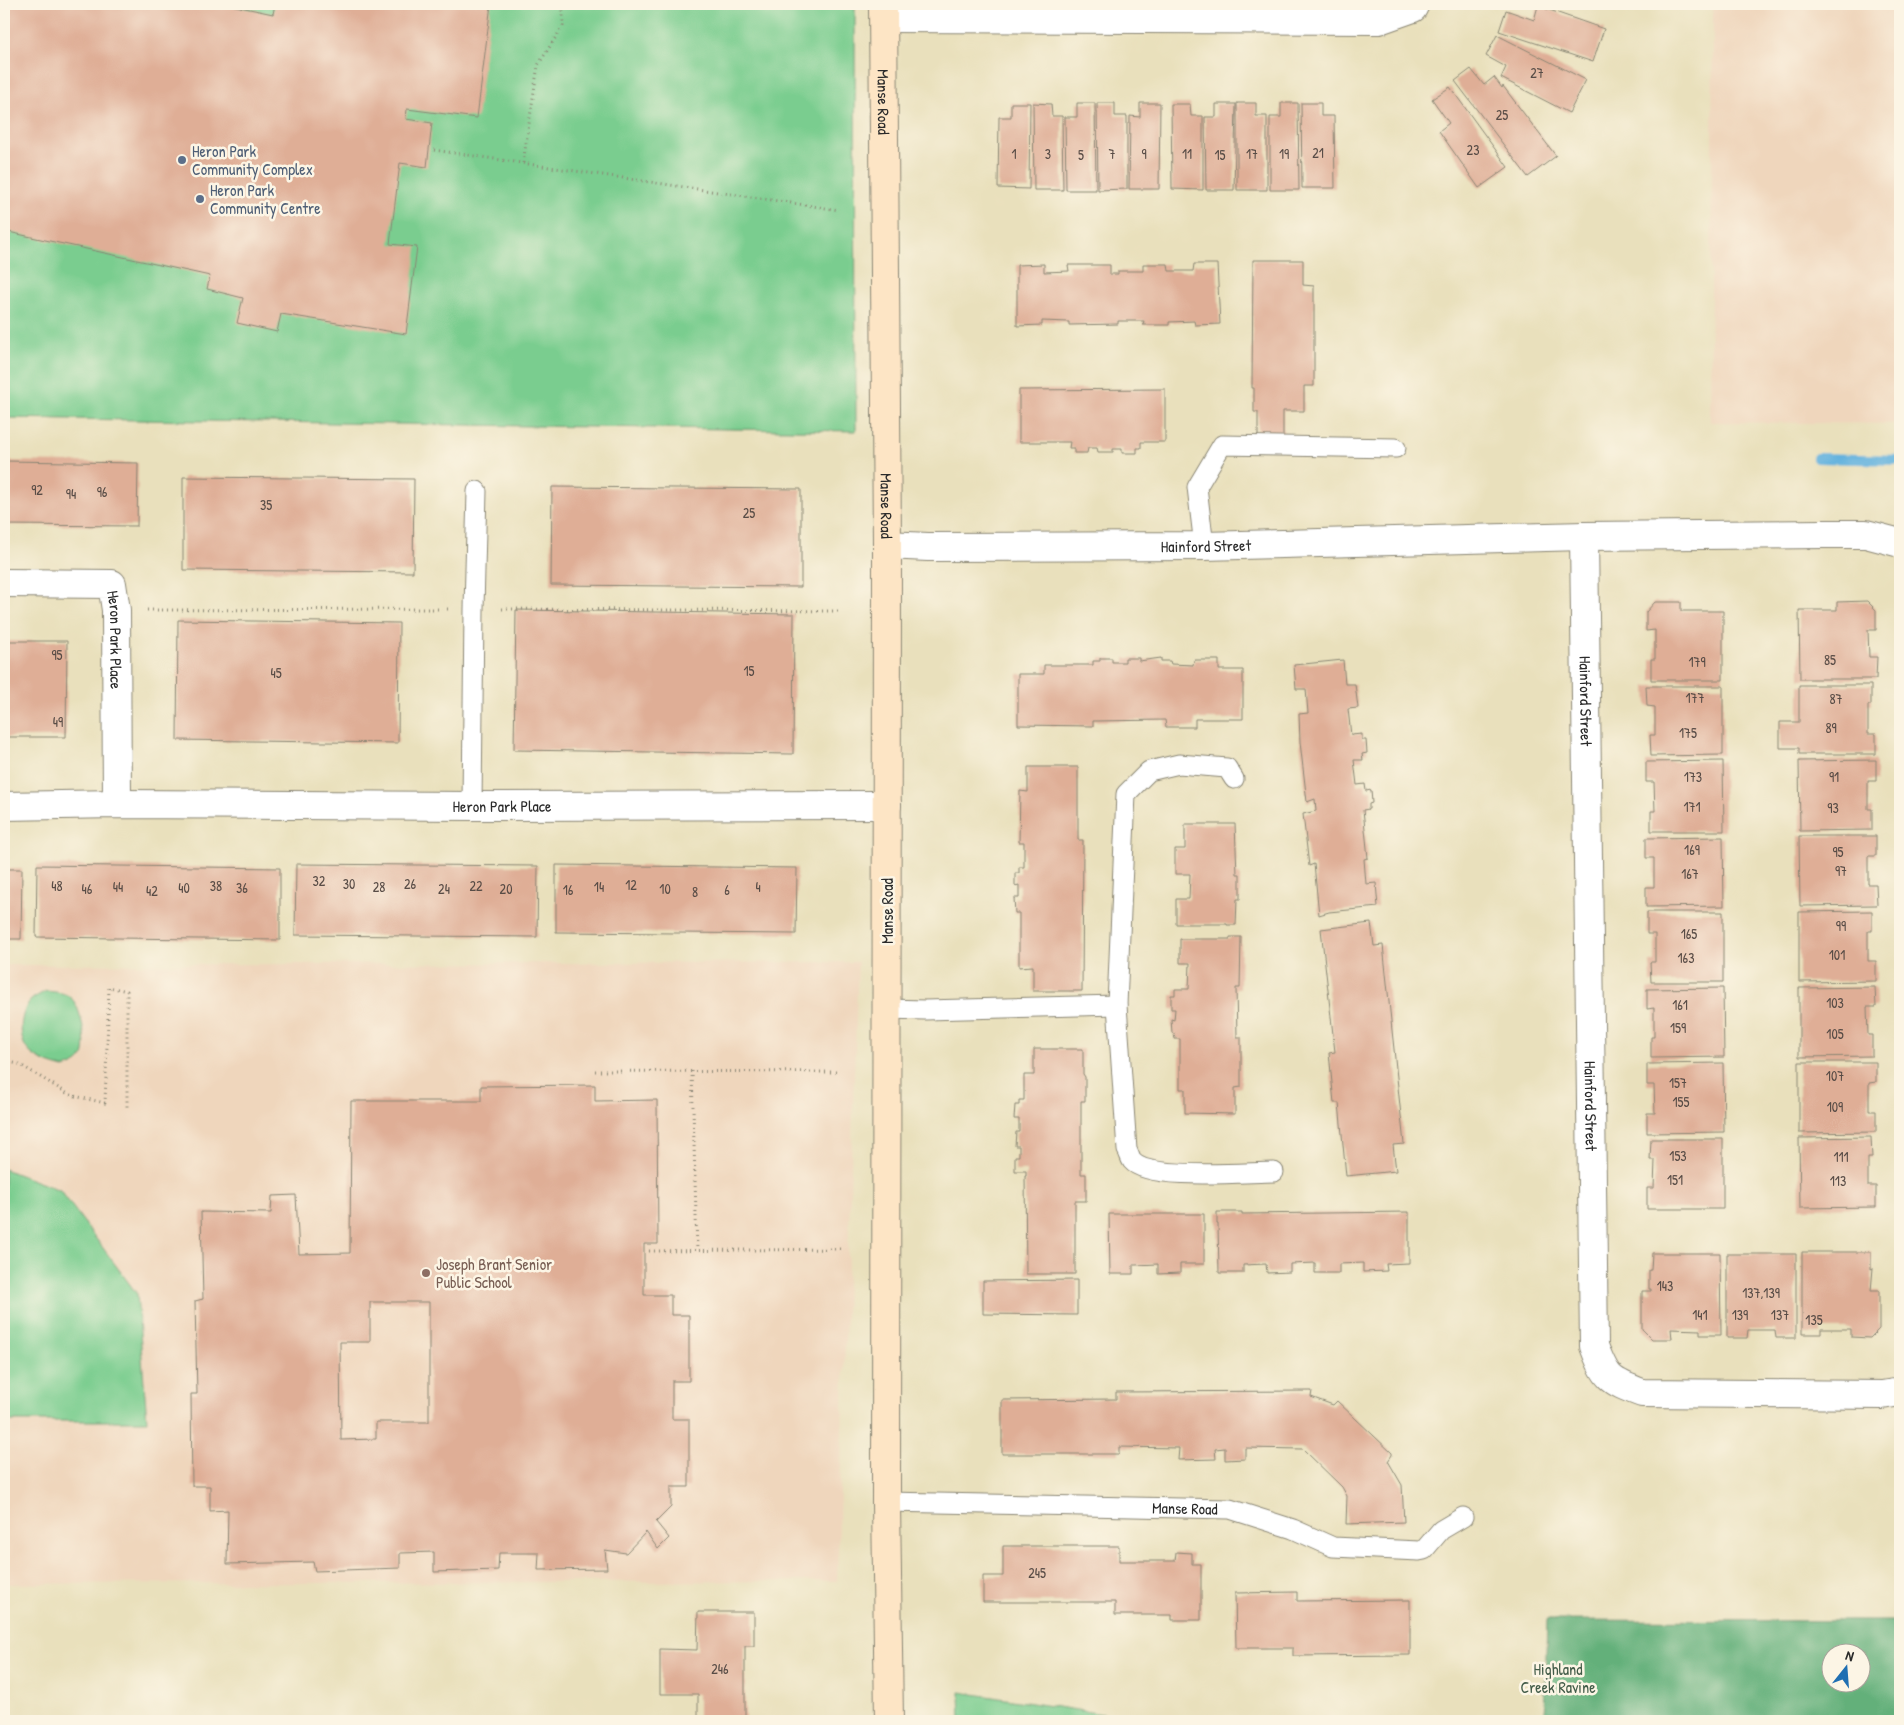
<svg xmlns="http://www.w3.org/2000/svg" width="1904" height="1725" font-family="'Patrick Hand',sans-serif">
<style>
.built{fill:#efd6bc}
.green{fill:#7acd8f;stroke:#527c5d}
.forest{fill:#63b07a;stroke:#476e52;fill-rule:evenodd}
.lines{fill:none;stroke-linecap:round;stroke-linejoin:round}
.stream{stroke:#63b2de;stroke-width:10}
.building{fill:#dfae96;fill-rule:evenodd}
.lane-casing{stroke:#8a8674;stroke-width:21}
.street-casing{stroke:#8a8674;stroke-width:30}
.secondary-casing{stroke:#8a8674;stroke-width:30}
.path{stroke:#8a8674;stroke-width:3;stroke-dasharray:1 4;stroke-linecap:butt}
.lane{stroke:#fff;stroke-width:19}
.street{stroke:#fff;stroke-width:28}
.secondary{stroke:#fde5c5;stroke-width:28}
.service-dot{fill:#5c6f8a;stroke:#fcf5e5;stroke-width:2}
.education-dot{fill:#8d6e63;stroke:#fcf5e5;stroke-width:2}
.labels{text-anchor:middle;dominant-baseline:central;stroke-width:5;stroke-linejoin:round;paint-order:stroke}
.number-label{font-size:14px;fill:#584c46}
.street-label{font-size:16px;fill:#2b2b2b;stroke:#fcf5e5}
.service-label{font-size:16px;fill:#4e5e75;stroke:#fcf5e5;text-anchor:start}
.education-label{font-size:16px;fill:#785e54;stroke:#fcf5e5;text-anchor:start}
.park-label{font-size:16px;fill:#435c49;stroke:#fcf5e5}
</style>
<rect width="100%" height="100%" fill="#fcf5e5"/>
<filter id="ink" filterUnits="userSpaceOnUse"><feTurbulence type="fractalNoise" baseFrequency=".02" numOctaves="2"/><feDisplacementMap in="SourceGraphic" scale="10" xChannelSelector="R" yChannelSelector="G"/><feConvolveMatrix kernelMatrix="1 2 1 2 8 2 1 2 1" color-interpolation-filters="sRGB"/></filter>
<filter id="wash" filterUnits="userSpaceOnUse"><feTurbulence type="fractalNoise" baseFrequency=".0096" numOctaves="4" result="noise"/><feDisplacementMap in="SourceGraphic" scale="20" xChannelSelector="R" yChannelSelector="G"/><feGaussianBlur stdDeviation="1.12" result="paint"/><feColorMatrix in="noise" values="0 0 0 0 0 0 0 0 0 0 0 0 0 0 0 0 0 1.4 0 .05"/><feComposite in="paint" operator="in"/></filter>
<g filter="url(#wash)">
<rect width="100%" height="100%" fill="#e9e0bc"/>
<path class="built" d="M 1713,4 L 1900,4 L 1900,424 L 1710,422 Z
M 858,962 L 837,1581 L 4,1584 L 4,965 Z"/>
<path class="green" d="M 4,4 L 855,4 L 856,431 L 4,418 Z
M 46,991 C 55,992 66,992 72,999 C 81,1008 90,1049 81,1059 C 77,1064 70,1066 64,1068 C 52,1065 35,1060 27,1049 C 18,1037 20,1013 30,1001 C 34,997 41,994 46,991 Z
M 4,1169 L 60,1190 L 137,1294 L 147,1421 L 4,1421 Z
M 960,1692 L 1148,1721 L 961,1721 Z"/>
<path class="forest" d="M 1547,1620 L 1900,1621 L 1900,1721 L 1544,1721 ZM 1832,1652 L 1862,1652 L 1862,1682 L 1832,1682 Z"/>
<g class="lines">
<path class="stream" d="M 1817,458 L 1900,460"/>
</g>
<g id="blocks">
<path class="building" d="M 4,4 L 226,4 L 273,14 L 275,4 L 491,4 L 477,118 L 407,109 L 406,119 L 432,123 L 427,167 L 400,163 L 390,244 L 417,247 L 406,334 L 281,314 L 277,332 L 237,323 L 243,298 L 207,289 L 210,276 L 4,231 Z
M 1538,6 L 1604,29 L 1593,62 L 1499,31 L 1506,10 L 1534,20 Z
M 1497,35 L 1586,80 L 1569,113 L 1501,78 L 1506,67 L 1486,56 Z
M 1471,69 L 1484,85 L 1494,77 L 1502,88 L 1503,86 L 1556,156 L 1528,177 L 1455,81 Z
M 1450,87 L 1508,167 L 1479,188 L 1439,131 L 1449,123 L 1432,99 Z
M 1011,103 L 1030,103 L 1029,189 L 998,188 L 999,117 L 1011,117 Z
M 1033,103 L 1051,104 L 1052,116 L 1062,116 L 1063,190 L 1034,190 Z
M 1077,103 L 1095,103 L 1096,190 L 1066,190 L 1065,117 L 1077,117 Z
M 1097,103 L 1115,103 L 1115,116 L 1127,116 L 1127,189 L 1098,190 Z
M 1140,103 L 1160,103 L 1159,189 L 1129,189 L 1130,116 L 1140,117 Z
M 1237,103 L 1256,103 L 1256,116 L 1267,116 L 1267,190 L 1237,190 Z
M 1281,103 L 1298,103 L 1299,190 L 1270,190 L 1270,117 L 1281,117 Z
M 1301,103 L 1321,103 L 1321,116 L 1334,116 L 1335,188 L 1302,188 Z
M 1171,104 L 1190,104 L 1191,116 L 1203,116 L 1203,190 L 1172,189 Z
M 1216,104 L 1236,104 L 1234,190 L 1206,190 L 1205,117 L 1216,117 Z
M 1253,260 L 1303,260 L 1303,285 L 1314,286 L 1314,386 L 1304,386 L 1304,411 L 1283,411 L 1283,437 L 1258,437 L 1258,412 L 1254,412 L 1254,388 L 1252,388 Z
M 1044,264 L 1044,272 L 1069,271 L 1068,265 L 1110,265 L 1110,274 L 1118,274 L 1118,271 L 1143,271 L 1143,264 L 1168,264 L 1169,271 L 1193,271 L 1194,264 L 1217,264 L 1220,324 L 1195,325 L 1194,321 L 1169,322 L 1169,325 L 1143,325 L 1144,321 L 1118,321 L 1118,324 L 1069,325 L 1069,322 L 1042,321 L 1042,325 L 1017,326 L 1017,265 Z
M 1165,389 L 1165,442 L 1141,442 L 1141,448 L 1137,448 L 1137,453 L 1122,453 L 1122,449 L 1113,449 L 1113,452 L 1098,452 L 1097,448 L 1088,448 L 1087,453 L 1074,453 L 1074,448 L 1069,448 L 1070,442 L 1019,442 L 1019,390 Z
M 4,461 L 138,463 L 137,526 L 4,525 Z
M 183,477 L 414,479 L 413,572 L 183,570 Z
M 552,487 L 801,489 L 801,587 L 551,585 Z
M 1867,601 L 1876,610 L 1876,630 L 1868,630 L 1869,657 L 1877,657 L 1876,679 L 1800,679 L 1799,610 L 1837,610 L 1837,602 Z
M 1655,602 L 1681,602 L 1681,611 L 1723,611 L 1723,680 L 1651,680 L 1651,659 L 1655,659 L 1655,630 L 1646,631 L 1646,612 Z
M 516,610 L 794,614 L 793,754 L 514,750 Z
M 178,620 L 399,623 L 398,743 L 177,740 Z
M 4,641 L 67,641 L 66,737 L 4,737 Z
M 1100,658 L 1112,658 L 1112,662 L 1125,662 L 1125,658 L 1139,658 L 1139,661 L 1161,658 L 1161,661 L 1170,661 L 1171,664 L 1193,665 L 1194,660 L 1219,660 L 1219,670 L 1243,670 L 1243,719 L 1195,719 L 1195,727 L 1166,727 L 1165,720 L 1093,721 L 1093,726 L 1018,725 L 1018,674 L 1044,674 L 1044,665 L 1093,665 L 1093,661 L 1100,661 Z
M 1343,660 L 1345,684 L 1355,684 L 1358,708 L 1348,709 L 1351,735 L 1362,734 L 1362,740 L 1366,740 L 1367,753 L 1362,754 L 1363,760 L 1354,760 L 1357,785 L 1365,784 L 1366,791 L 1371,790 L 1372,803 L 1369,804 L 1369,809 L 1363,810 L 1368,858 L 1364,859 L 1366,884 L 1376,883 L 1378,907 L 1329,912 L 1319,915 L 1314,864 L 1309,866 L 1303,814 L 1316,811 L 1315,799 L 1307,802 L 1300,742 L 1299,714 L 1308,713 L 1306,689 L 1296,689 L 1294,665 Z
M 1799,685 L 1871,685 L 1871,705 L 1868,705 L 1868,734 L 1876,734 L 1876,754 L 1799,754 L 1799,748 L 1780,748 L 1780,722 L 1799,722 Z
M 1646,686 L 1723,686 L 1723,755 L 1651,756 L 1650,735 L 1655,735 L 1655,707 L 1647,706 Z
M 1876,760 L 1876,781 L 1868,781 L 1868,809 L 1872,809 L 1872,830 L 1800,831 L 1799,761 Z
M 1723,761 L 1724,831 L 1651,831 L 1651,811 L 1655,811 L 1654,782 L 1646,782 L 1646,762 Z
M 1028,767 L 1078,767 L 1078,840 L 1083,840 L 1082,991 L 1033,991 L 1033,966 L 1019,967 L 1019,913 L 1015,913 L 1014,898 L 1019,898 L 1019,885 L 1015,886 L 1015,873 L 1019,873 L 1019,867 L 1024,867 L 1024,842 L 1019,842 L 1020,791 L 1028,792 Z
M 1185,824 L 1235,824 L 1237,874 L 1240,874 L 1240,899 L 1237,899 L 1236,925 L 1227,925 L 1227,924 L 1176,924 L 1176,899 L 1189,899 L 1190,874 L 1175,874 L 1175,849 L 1185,849 Z
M 1799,836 L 1876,836 L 1876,856 L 1868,856 L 1868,884 L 1876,884 L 1877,905 L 1800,906 Z
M 1723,837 L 1724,906 L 1646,907 L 1646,887 L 1654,887 L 1654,858 L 1646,858 L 1646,838 Z
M 296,864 L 538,866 L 537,937 L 295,935 Z
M 37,865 L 280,868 L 280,940 L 36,937 Z
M 556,865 L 797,868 L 796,934 L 556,932 Z
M 4,869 L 22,869 L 21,939 L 4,939 Z
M 1872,911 L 1872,931 L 1868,931 L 1868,961 L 1876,961 L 1876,981 L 1799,982 L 1799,912 Z
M 1647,912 L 1723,912 L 1723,982 L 1651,982 L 1650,962 L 1655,962 L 1655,934 L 1647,934 Z
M 1371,923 L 1374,946 L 1383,945 L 1404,1144 L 1393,1145 L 1396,1171 L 1346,1176 L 1339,1103 L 1334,1103 L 1329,1053 L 1335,1052 L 1321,929 Z
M 1230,937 L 1241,937 L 1240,988 L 1236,988 L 1237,1037 L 1241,1037 L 1241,1087 L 1235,1088 L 1235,1114 L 1185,1113 L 1185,1089 L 1180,1089 L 1180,1039 L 1175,1039 L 1174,1034 L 1172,1033 L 1171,1019 L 1174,1020 L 1175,1009 L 1171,1009 L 1171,995 L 1175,995 L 1175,989 L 1189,989 L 1190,963 L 1180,963 L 1180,939 L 1230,939 Z
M 1875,987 L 1876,1007 L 1867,1007 L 1868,1035 L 1872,1035 L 1872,1056 L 1799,1057 L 1799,988 Z
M 1723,988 L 1724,1057 L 1651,1058 L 1651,1037 L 1654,1037 L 1654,1008 L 1647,1009 L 1647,989 Z
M 1034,1049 L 1083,1049 L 1083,1074 L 1085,1077 L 1085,1101 L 1081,1101 L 1081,1174 L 1086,1174 L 1086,1201 L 1075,1201 L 1075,1274 L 1026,1274 L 1025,1176 L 1026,1176 L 1026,1171 L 1015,1171 L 1015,1156 L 1019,1156 L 1019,1146 L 1015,1146 L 1016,1132 L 1019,1132 L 1019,1119 L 1014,1119 L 1015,1105 L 1019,1105 L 1019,1100 L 1024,1100 L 1024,1075 L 1034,1075 Z
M 1799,1062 L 1876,1062 L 1876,1082 L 1869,1083 L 1869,1111 L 1876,1111 L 1876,1132 L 1799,1133 Z
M 1723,1063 L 1724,1132 L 1647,1133 L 1647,1113 L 1655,1113 L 1654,1085 L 1647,1085 L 1647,1064 Z
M 595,1085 L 595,1101 L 657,1100 L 658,1244 L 644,1244 L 644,1295 L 671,1295 L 671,1315 L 689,1315 L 689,1381 L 672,1381 L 672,1419 L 689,1419 L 689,1487 L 671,1487 L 671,1507 L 656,1522 L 669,1538 L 658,1549 L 646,1532 L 626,1553 L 605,1550 L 607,1569 L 538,1570 L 539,1553 L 499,1553 L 498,1570 L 434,1572 L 434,1552 L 400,1553 L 400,1568 L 315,1571 L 313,1562 L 227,1564 L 228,1510 L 210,1511 L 210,1486 L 192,1486 L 191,1394 L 197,1394 L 195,1301 L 203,1299 L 201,1212 L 271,1213 L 272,1196 L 296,1195 L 299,1254 L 350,1253 L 351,1101 L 481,1101 L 481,1086 ZM 370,1302 L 429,1302 L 429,1422 L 376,1422 L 376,1439 L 341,1440 L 340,1342 L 370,1342 Z
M 1871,1137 L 1872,1158 L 1868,1158 L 1868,1186 L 1876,1186 L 1876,1207 L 1800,1208 L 1799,1138 Z
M 1651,1139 L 1723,1139 L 1723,1209 L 1647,1209 L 1647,1188 L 1654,1188 L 1655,1160 L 1650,1160 Z
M 1217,1212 L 1242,1212 L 1242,1214 L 1409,1212 L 1409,1263 L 1386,1264 L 1387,1271 L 1363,1272 L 1363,1263 L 1339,1264 L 1339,1273 L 1315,1273 L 1315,1263 L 1290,1264 L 1290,1272 L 1267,1273 L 1266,1264 L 1243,1265 L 1243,1273 L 1219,1273 L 1218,1224 L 1217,1224 Z
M 1109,1214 L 1204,1214 L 1204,1264 L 1180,1264 L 1180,1273 L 1158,1274 L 1158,1264 L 1135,1265 L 1133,1265 L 1133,1274 L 1110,1274 Z
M 1802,1252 L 1871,1252 L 1871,1269 L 1873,1268 L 1871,1291 L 1879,1291 L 1879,1329 L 1870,1338 L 1851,1337 L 1851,1329 L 1821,1329 L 1821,1334 L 1802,1334 Z
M 1652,1253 L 1720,1253 L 1721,1335 L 1700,1335 L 1700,1330 L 1671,1329 L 1672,1339 L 1652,1339 L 1642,1329 L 1642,1291 L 1651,1291 L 1651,1289 L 1649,1289 L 1649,1270 L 1651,1270 Z
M 1727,1254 L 1796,1254 L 1796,1338 L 1776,1338 L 1775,1330 L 1748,1330 L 1747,1338 L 1727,1338 Z
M 1077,1280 L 1077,1315 L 983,1314 L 983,1281 Z
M 1312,1391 L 1311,1397 L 1333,1405 L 1337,1401 L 1392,1453 L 1392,1455 L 1388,1461 L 1402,1485 L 1404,1522 L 1346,1524 L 1347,1496 L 1342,1487 L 1303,1449 L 1245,1448 L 1245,1459 L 1225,1460 L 1225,1448 L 1215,1449 L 1216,1459 L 1178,1460 L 1179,1448 L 1119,1447 L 1119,1454 L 1002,1454 L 1002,1400 L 1116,1399 L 1116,1392 Z
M 1003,1546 L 1119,1546 L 1119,1561 L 1175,1561 L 1176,1552 L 1192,1553 L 1192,1564 L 1201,1564 L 1201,1620 L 1172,1620 L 1172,1615 L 1115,1615 L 1115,1602 L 983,1602 L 983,1576 L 1003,1576 Z
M 1297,1592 L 1297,1601 L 1410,1600 L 1410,1655 L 1293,1656 L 1293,1648 L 1236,1648 L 1235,1593 Z
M 698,1612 L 754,1612 L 754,1646 L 745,1646 L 745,1721 L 698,1721 L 698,1694 L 660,1694 L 660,1649 L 697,1650 Z"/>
</g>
</g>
<g filter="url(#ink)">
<use href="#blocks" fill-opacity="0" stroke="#8a8674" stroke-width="1"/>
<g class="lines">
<g class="lane-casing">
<g id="lane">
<path d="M 1204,546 L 1197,487 L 1222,445 L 1396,448"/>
<path d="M 1234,779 L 1227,768 L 1179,764 L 1149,771 L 1126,794 L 1117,1005 L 1127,1150 C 1129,1153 1130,1158 1132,1161 C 1149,1181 1247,1172 1274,1172"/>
<path d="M 472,806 L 474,609 L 477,491"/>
<path d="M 886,1009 L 925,1010 L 1117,1005"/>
<path id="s1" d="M 886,1502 L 1230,1509 L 1293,1529 L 1333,1547 L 1419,1551 L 1424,1550 L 1441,1530 L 1463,1517"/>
</g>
</g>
<g class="street-casing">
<g id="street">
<path d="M 884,18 L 1379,20 L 1413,8 L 1415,4"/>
<path id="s2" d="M 1584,536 L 1594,1346 C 1606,1378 1609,1381 1642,1393 L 1882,1395 L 1900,1392"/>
<path id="s3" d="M 887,545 L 928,547 L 1204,546 L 1584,536 L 1825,534 L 1866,534 L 1900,543"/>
<path id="s4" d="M 4,583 L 112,584 L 116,610 L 117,804"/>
<path id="s5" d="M 4,806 L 117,804 L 472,806 L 887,805"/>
</g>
</g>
<g class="secondary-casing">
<g id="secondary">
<path id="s6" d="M 883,4 L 887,545 L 886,1502 L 889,1721"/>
</g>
</g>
<path class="path" d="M 434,150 L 839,210
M 523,163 L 538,65 L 563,26 L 563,4
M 502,609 L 838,611
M 147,610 L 448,609
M 4,1061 L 19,1064 L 70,1095 L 105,1103 L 109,987 L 127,991 L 127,1109
M 595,1071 L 840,1072
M 692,1071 L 697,1251
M 649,1251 L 842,1249"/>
<use href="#lane" class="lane"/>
<use href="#street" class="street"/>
<use href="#secondary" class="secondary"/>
</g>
</g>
<g class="service-dot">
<circle cx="182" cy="160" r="5"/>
<circle cx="200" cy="199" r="5"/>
</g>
<circle class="education-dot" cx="426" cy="1273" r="5"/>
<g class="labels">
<g class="number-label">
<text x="1537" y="72">27</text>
<text x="1502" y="114">25</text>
<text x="1473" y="149">23</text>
<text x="1318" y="152">21</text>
<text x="1014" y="153">1</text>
<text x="1048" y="153">3</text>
<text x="1112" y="153">7</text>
<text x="1144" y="153">9</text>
<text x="1187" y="153">11</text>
<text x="1252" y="153">17</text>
<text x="1284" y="153">19</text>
<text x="1081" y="154">5</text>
<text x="1220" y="154">15</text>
<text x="37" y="489">92</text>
<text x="102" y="491">96</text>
<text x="71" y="493">94</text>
<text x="266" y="504">35</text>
<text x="749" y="512">25</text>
<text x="57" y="654">95</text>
<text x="1830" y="659">85</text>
<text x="1697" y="661">179</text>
<text x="749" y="670">15</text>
<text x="276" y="672">45</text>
<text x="1695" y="697">177</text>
<text x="1836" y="698">87</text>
<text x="58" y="721">49</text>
<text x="1831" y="727">89</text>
<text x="1688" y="732">175</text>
<text x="1693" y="776">173</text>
<text x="1834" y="776">91</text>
<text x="1692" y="806">171</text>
<text x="1833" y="807">93</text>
<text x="1692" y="849">169</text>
<text x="1838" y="851">95</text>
<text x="1841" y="870">97</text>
<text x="1690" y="873">167</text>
<text x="319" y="880">32</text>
<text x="349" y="883">30</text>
<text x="410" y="883">26</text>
<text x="631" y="884">12</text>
<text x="57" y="885">48</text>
<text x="216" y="885">38</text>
<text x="476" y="885">22</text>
<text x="118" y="886">44</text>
<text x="379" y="886">28</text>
<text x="599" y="886">14</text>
<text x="758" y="886">4</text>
<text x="184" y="887">40</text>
<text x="242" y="887">36</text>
<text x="87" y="888">46</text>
<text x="444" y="888">24</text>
<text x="506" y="888">20</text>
<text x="665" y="888">10</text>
<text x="568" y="889">16</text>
<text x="727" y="889">6</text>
<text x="152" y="890">42</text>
<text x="695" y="891">8</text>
<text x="1841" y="925">99</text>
<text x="1689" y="933">165</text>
<text x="1837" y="954">101</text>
<text x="1686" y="957">163</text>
<text x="1835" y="1002">103</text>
<text x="1680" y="1004">161</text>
<text x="1678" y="1027">159</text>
<text x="1835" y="1033">105</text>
<text x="1835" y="1075">107</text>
<text x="1678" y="1082">157</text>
<text x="1681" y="1101">155</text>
<text x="1835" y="1106">109</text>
<text x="1678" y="1155">153</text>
<text x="1841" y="1156">111</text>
<text x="1675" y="1179">151</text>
<text x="1838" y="1180">113</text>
<text x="1665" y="1285">143</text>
<text x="1761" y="1292">137,139</text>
<text x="1700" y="1314">141</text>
<text x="1740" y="1314">139</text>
<text x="1780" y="1314">137</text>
<text x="1814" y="1319">135</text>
<text x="1037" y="1572">245</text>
<text x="720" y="1668">246</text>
</g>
<g class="street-label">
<text stroke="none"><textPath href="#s6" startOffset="98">Manse Road</textPath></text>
<text stroke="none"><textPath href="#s6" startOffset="502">Manse Road</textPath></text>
<text stroke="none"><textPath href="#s3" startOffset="319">Hainford Street</textPath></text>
<text stroke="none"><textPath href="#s4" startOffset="164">Heron Park Place</textPath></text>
<text stroke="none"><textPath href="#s2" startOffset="165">Hainford Street</textPath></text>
<text stroke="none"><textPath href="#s5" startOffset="498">Heron Park Place</textPath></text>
<text transform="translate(887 911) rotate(-90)">Manse Road</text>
<text stroke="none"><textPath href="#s2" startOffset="570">Hainford Street</textPath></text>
<text stroke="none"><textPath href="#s1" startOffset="299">Manse Road</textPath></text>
</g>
<g class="service-label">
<text x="192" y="151">Heron Park<tspan x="192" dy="18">Community Complex</tspan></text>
<text x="210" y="190">Heron Park<tspan x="210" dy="18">Community Centre</tspan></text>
</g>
<g class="education-label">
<text x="436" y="1264">Joseph Brant Senior<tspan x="436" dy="18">Public School</tspan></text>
</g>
<g class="park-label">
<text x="1558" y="1669">Highland<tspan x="1558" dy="18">Creek Ravine</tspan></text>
</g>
</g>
<rect width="1904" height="1725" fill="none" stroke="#fcf5e5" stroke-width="20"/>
<g transform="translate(1846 1668) rotate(17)"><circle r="24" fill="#fcf5e5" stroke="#a8a49b"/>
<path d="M0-4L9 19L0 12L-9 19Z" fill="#1f6fb2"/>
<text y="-8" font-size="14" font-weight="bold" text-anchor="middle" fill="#2b2b2b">N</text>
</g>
</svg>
